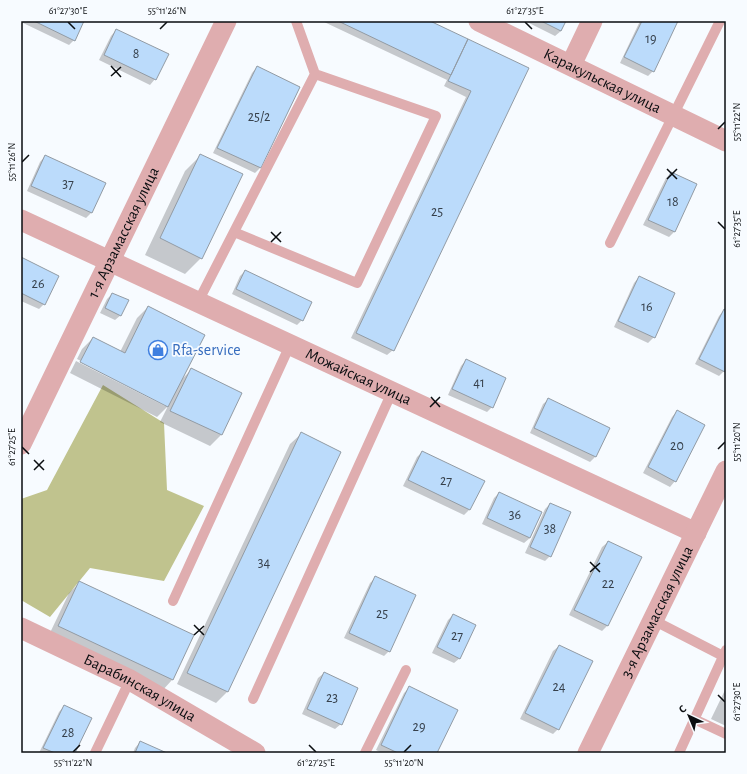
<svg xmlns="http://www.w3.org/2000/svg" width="747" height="774" font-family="'Alegreya Sans',sans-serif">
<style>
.forest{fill:#c0c38e}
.shadow{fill:#0003}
.building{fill:#bbdbfb;stroke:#929ba4}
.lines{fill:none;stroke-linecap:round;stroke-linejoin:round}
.lane{stroke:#dfadaf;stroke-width:10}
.street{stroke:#dfadaf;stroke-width:21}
.ticks{fill:none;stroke:#0a0d10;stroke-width:1.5}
.labels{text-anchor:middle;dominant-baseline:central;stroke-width:3.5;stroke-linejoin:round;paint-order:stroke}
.number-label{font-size:14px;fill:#36404b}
.street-label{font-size:16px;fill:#0a0d10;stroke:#f7fbff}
.shop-label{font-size:16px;fill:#366cbe;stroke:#f7fbff;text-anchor:start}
.neatline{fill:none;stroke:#0a0d10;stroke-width:1.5}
.ticks-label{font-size:10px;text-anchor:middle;fill:#0a0d10}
</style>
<rect width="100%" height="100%" fill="#f7fbff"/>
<path class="forest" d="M 103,385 L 164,423 L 167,490 L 204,506 L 164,581 L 90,568 L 50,617 L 21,600 L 21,499 L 47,490 Z"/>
<path class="shadow" d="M 21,21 L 83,21 L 74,40 L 69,45 L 21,22 Z
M 322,21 L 428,21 L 527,68 L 393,350 L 387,355 L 351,338 L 466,97 L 444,86 L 447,80 Z
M 525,21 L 565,21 L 561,31 L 555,36 Z
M 640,21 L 677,21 L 653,71 L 648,76 L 620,63 Z
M 116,30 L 155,79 L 150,85 L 99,60 L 111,36 Z
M 257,67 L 299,87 L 260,168 L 255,173 L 213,153 L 252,73 Z
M 201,155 L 201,258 L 185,274 L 145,255 L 185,171 Z
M 45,156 L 104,184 L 91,213 L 86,218 L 27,191 L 40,162 Z
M 671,173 L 696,185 L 674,232 L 669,237 L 643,225 L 666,178 Z
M 21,258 L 44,304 L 39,309 L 21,301 Z
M 245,271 L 302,320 L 297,325 L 232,294 L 240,276 Z
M 639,277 L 654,337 L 648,343 L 614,327 L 634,283 Z
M 112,294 L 121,315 L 115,320 L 100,313 L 107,299 Z
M 148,307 L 182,379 L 191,370 L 241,393 L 221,435 L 210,446 L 160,422 L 168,406 L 157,417 L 70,373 L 76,361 L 165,406 L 165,404 L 77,359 L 82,349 L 93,338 L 120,352 L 137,318 Z
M 724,310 L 726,311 L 726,369 L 719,376 L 695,364 L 719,316 Z
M 466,360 L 492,407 L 487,412 L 448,395 L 461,366 Z
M 549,399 L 595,457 L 590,462 L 530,433 L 543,404 Z
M 677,411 L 675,481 L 670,487 L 643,473 L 672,417 Z
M 301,434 L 340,452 L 227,692 L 216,703 L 177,684 L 290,444 Z
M 422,452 L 483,481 L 469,510 L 464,515 L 403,486 L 417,457 Z
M 499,493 L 530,538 L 524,543 L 482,524 L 494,498 Z
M 550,504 L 550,556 L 545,561 L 525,553 L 545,509 Z
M 608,542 L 640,558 L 607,626 L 602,631 L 569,615 L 602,547 Z
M 375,578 L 389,651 L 384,656 L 344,638 L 370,583 Z
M 80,582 L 172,680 L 162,691 L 48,637 L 69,593 Z
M 453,615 L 460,658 L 454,663 L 432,653 L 448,620 Z
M 559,646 L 558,729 L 553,734 L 520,719 L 553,651 Z
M 324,673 L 341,724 L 335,729 L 302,714 L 318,678 Z
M 410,687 L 436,753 L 382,753 L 376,750 L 404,693 Z
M 726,688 L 726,726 L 711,719 Z
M 64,706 L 74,753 L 39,753 L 59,712 Z
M 140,742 L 164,753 L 133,753 L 135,748 Z"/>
<path class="building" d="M 34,21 L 84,21 L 75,41 Z
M 338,21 L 430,21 L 468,39 L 451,75 Z
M 541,21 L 566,21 L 561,31 Z
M 642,21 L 678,21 L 654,72 L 624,57 Z
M 116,29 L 169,54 L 156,80 L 104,55 Z
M 468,39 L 529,68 L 394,351 L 356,333 L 471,91 L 448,81 Z
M 257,66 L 300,87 L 261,168 L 217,148 Z
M 200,154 L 243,174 L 202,259 L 160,238 Z
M 45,155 L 106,183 L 92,213 L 31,186 Z
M 671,172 L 697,184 L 675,232 L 648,220 Z
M 21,257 L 59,276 L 45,305 L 21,293 Z
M 245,270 L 312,302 L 303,321 L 236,289 Z
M 639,276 L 675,293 L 655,338 L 618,321 Z
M 112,293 L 129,300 L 121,316 L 105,308 Z
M 148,306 L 205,335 L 168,407 L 80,362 L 93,337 L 125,353 Z
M 724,309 L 726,310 L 725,372 L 699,359 Z
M 466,359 L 506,378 L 493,408 L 452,389 Z
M 191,368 L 242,393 L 222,435 L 170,411 Z
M 548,398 L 610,428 L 596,457 L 534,428 Z
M 677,410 L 705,425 L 676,482 L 648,467 Z
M 301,432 L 341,452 L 228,692 L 187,673 Z
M 422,451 L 485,481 L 470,510 L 408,480 Z
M 499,492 L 542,512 L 530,538 L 487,518 Z
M 550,503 L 571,512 L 551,557 L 530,547 Z
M 608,541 L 642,557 L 608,626 L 574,610 Z
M 375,576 L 416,595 L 390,652 L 349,633 Z
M 79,581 L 194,635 L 173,680 L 58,626 Z
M 453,614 L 476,625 L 460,659 L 437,647 Z
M 559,645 L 593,661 L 559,730 L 525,713 Z
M 324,672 L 358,688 L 342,725 L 307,709 Z
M 409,686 L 458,710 L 437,753 L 398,753 L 381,745 Z
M 64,705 L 92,718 L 75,753 L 55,753 L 43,748 Z
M 140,741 L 167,753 L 135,753 Z"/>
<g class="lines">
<path class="lane" d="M 234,232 L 357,283 L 436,116 L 315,74
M 610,243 L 720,21
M 198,302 L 315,74 L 296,21
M 173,601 L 290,345
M 653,620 L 723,656
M 253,699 L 392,392
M 694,719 L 726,734
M 95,753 L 130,680
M 365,753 L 406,670
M 679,753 L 726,650"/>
<g class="street">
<path id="s1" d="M 479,21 L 726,141"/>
<path d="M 571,65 L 592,21"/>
<path id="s2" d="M 21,220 L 696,533"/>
<path id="s3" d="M 21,444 L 226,21"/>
<path id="s4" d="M 21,628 L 130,680 L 255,753"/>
<path id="s5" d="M 588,753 L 726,471"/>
</g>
</g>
<path class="ticks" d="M 68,22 L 75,29M 525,22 L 532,29M 160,29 L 167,22M 111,66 L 121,77M 111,76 L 121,67M 718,129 L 725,122M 22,162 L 29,155M 667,169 L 677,179M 667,179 L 677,169M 718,222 L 725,229M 271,232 L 281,242M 271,242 L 281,232M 431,397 L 440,407M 430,407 L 440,397M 22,447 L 29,454M 718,449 L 725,442M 34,460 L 44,470M 34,470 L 44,460M 590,562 L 600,572M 590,572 L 600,563M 194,625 L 204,635M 194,635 L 204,626M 718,695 L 725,702M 309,745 L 316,752M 73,752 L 80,745M 404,752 L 411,745"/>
<defs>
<g id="shop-ring" transform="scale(1)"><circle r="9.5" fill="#f7fbff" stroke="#3f7fe0" stroke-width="1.5"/><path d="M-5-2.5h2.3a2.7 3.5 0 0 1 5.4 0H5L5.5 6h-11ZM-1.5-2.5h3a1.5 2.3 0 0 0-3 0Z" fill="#3f7fe0"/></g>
</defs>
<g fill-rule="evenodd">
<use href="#shop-ring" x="158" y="350"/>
</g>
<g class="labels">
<g class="number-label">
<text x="651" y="39">19</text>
<text x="136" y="54">8</text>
<text x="259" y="117">25/2</text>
<text x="68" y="184">37</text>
<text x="673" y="202">18</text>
<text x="437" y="212">25</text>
<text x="38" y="284">26</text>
<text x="647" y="307">16</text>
<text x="479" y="383">41</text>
<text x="677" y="446">20</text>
<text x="446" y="481">27</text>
<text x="515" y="515">36</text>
<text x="550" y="529">38</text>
<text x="264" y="563">34</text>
<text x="608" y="584">22</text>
<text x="382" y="614">25</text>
<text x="457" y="636">27</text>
<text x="559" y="687">24</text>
<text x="332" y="698">23</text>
<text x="419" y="727">29</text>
<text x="68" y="733">28</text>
</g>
<g class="street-label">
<text stroke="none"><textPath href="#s1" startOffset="137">Каракульская улица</textPath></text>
<text stroke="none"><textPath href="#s3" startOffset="235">1-я Арзамасская улица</textPath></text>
<text stroke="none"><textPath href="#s2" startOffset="372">Можайская улица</textPath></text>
<text stroke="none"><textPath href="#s5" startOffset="157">3-я Арзамасская улица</textPath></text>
<text stroke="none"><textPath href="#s4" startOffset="133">Барабинская улица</textPath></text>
</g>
<g class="shop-label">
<text x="172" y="350">Rfa-service</text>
</g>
</g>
<rect width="747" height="774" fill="none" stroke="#f7fbff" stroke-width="44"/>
<g transform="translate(689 716) rotate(316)" stroke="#f7fbff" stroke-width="3" paint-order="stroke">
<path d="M0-3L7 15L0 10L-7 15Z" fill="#0a0d10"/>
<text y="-6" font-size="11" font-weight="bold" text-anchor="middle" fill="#0a0d10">С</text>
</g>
<rect x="22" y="22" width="703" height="730" class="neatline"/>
<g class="ticks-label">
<text x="68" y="14">61°27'30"E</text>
<text x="167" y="14">55°11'26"N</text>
<text x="525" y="14">61°27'35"E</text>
<text transform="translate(736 122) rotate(-90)" y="4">55°11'22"N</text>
<text transform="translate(11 162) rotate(-90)" y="4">55°11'26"N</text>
<text transform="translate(736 229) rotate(-90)" y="4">61°27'35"E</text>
<text transform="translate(736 442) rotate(-90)" y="4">55°11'20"N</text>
<text transform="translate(11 447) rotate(-90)" y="4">61°27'25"E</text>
<text transform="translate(736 702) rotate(-90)" y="4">61°27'30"E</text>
<text x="73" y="766">55°11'22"N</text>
<text x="316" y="766">61°27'25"E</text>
<text x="404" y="766">55°11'20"N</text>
</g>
</svg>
